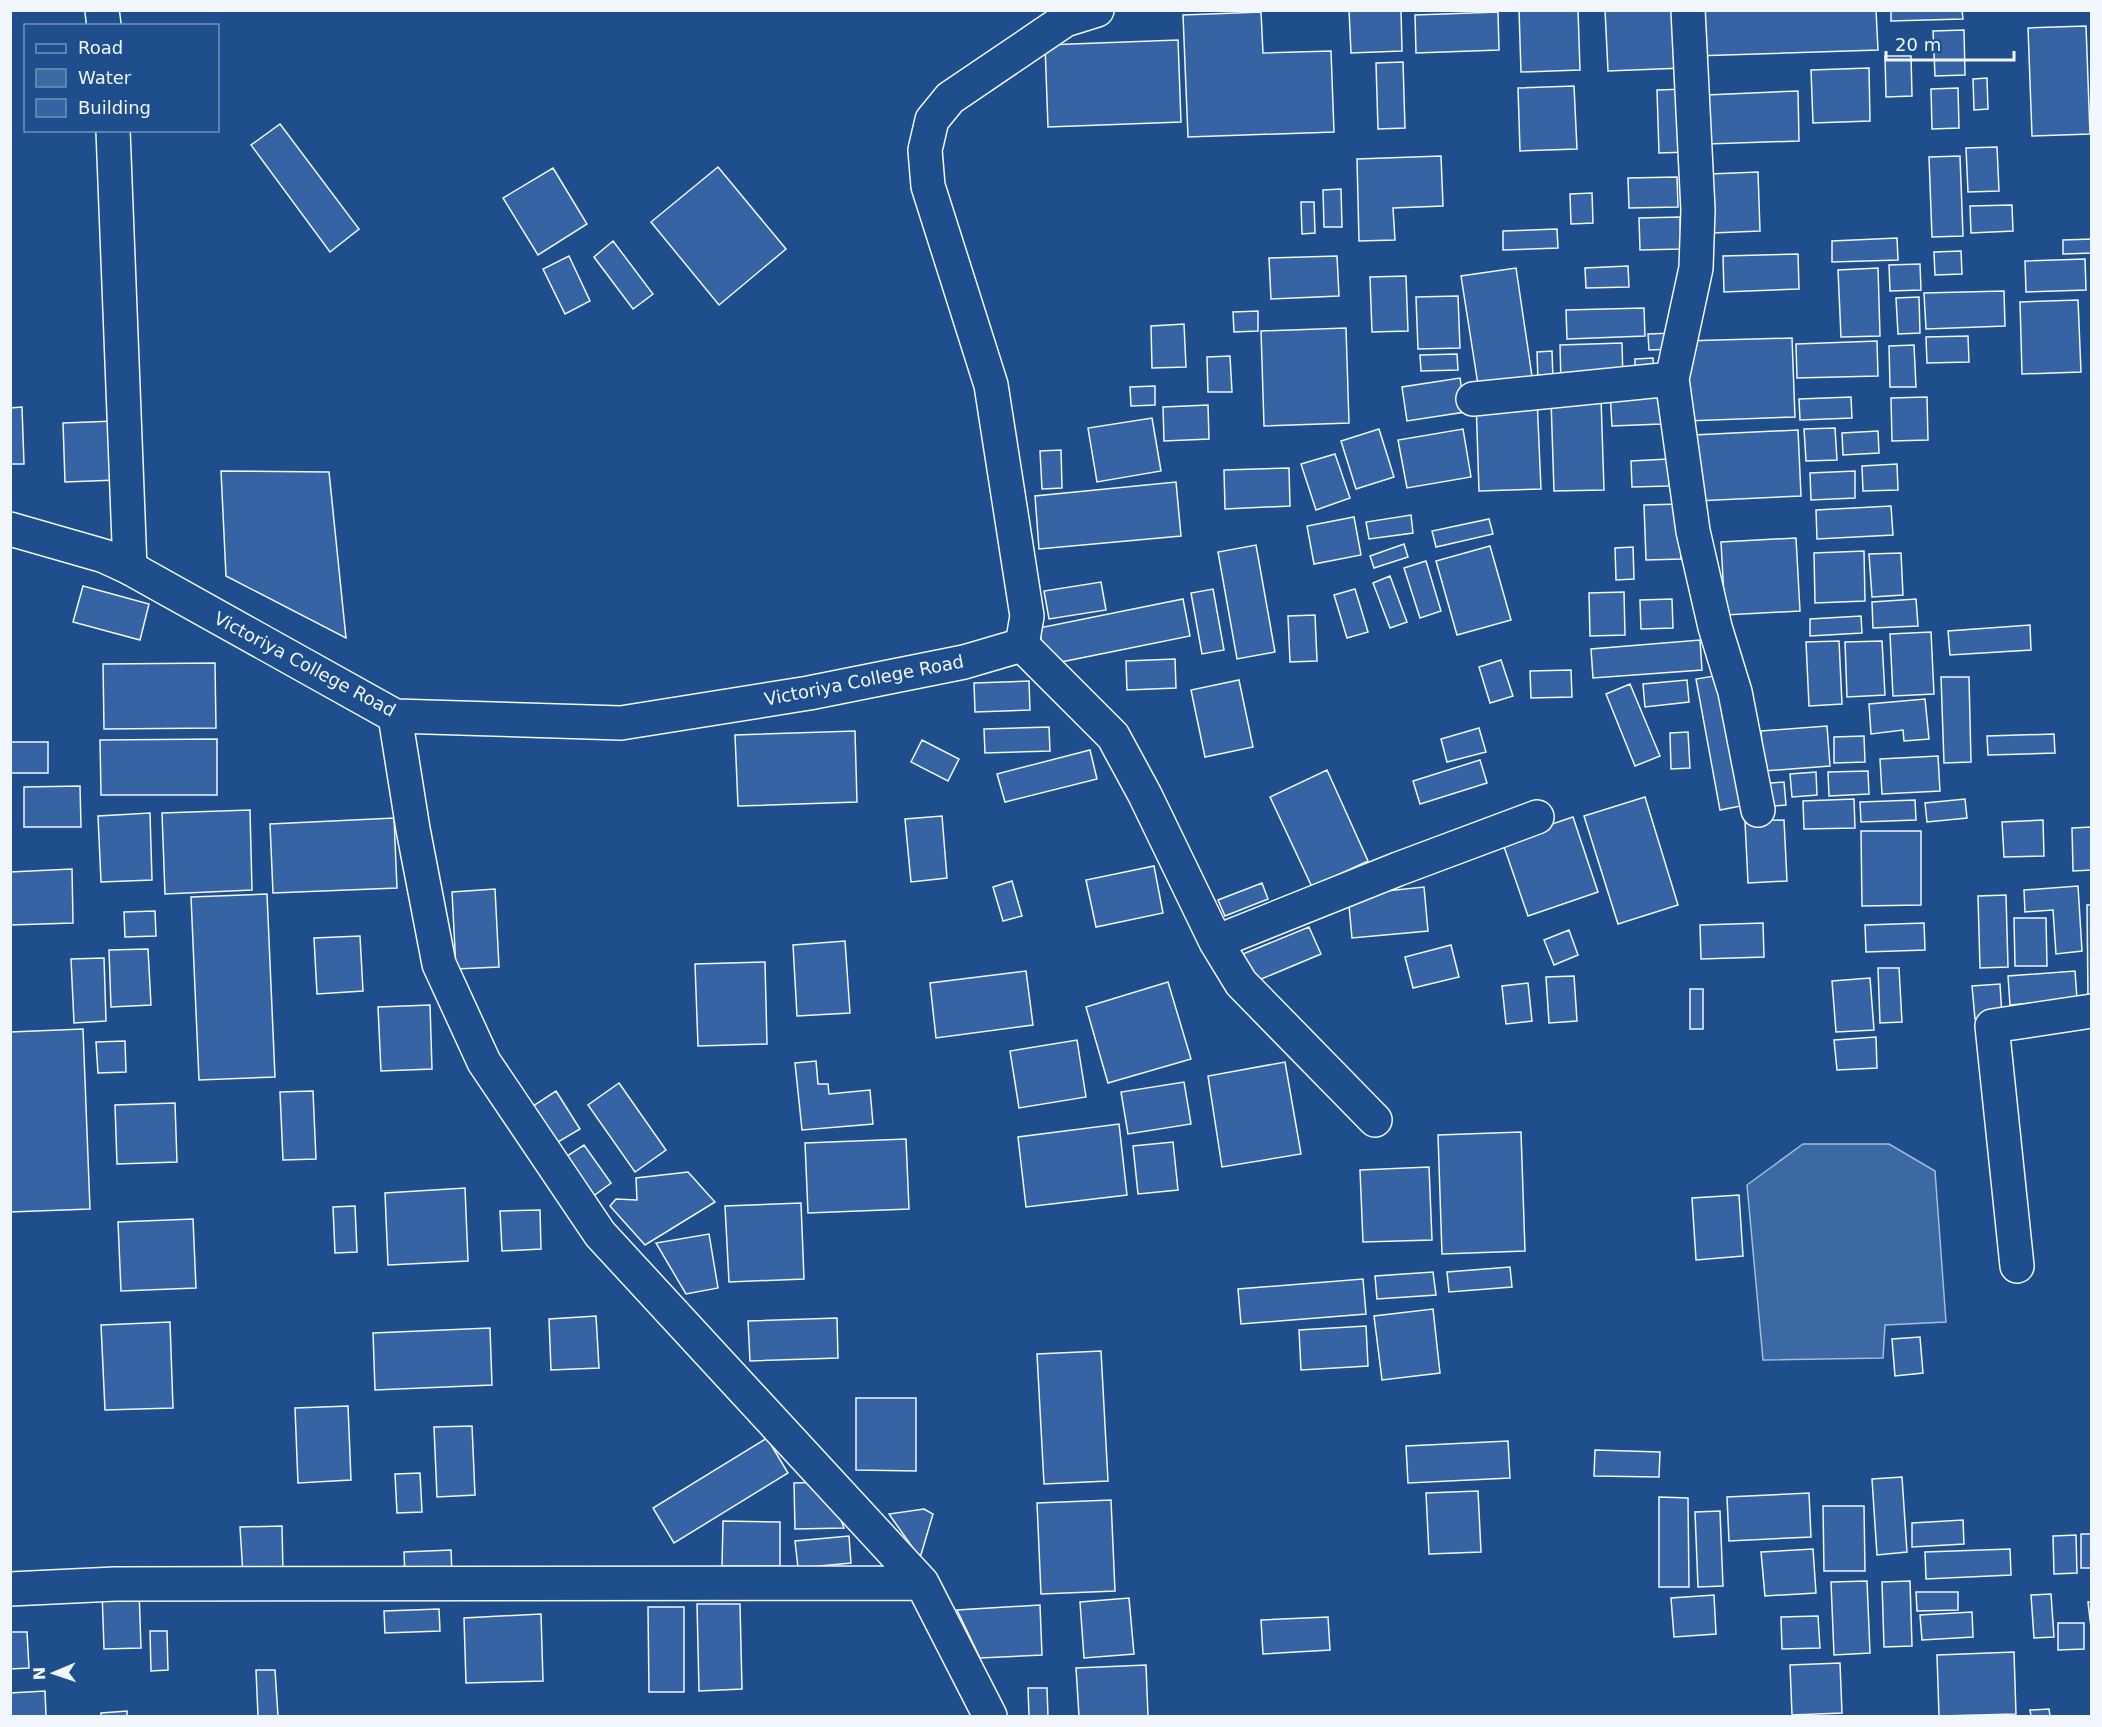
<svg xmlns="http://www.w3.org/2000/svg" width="2102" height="1727" font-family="'DejaVu Sans',sans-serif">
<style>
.water{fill:#3b69a3;stroke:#a8bbd7;stroke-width:1.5}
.building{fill:#3563a3;stroke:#f2f6ff;stroke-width:1.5}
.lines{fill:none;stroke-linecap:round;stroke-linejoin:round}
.street-casing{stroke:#f2f6ff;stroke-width:36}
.secondary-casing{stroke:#f2f6ff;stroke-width:36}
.street{stroke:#1f4e8c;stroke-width:33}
.secondary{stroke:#1f4e8c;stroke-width:33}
.labels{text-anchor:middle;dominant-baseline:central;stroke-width:4.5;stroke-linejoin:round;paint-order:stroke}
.street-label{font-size:18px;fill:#f2f6ff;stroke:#1f4e8c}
</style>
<rect width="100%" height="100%" fill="#1f4e8c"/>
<path class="water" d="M 1803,1144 L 1889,1144 L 1935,1171 L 1946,1322 L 1885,1325 L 1883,1358 L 1763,1360 L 1747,1185 Z"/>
<path class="building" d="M 1349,10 L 1401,10 L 1402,51 L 1351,53 Z
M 1519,10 L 1578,10 L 1580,70 L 1521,72 Z
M 1605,10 L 1681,10 L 1683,68 L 1608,71 Z
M 1693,10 L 1876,10 L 1878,50 L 1694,56 Z
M 1891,10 L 1962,10 L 1963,19 L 1891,21 Z
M 1261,12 L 1263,53 L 1331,51 L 1334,132 L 1188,137 L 1183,15 Z
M 1498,12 L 1499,50 L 1416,53 L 1415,15 Z
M 2086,26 L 2090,134 L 2032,136 L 2028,28 Z
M 1964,30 L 1965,75 L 1935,76 L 1933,31 Z
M 1178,40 L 1181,122 L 1048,127 L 1045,45 Z
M 1885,56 L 1911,56 L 1912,96 L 1886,97 Z
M 1403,62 L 1405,128 L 1378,129 L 1376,63 Z
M 1869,68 L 1870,121 L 1813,123 L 1811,70 Z
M 1987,78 L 1988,109 L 1974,110 L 1973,79 Z
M 1574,86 L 1577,149 L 1520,151 L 1518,88 Z
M 1958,88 L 1959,128 L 1932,129 L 1931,89 Z
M 1687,89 L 1689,152 L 1659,153 L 1657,90 Z
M 1798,91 L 1799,141 L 1707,144 L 1706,95 Z
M 280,124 L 359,229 L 330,252 L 251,145 Z
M 1997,147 L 1999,191 L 1968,192 L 1966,148 Z
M 1441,156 L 1443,206 L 1393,208 L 1395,240 L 1359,241 L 1357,159 Z
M 1960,156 L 1963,236 L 1932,237 L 1929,157 Z
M 718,167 L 786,249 L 719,305 L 651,222 Z
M 553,168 L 587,224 L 538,255 L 503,198 Z
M 1758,172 L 1760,231 L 1712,233 L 1710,174 Z
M 1677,177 L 1678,207 L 1629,208 L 1628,178 Z
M 1341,189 L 1342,227 L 1324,227 L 1323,190 Z
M 1592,193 L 1593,223 L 1571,224 L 1570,194 Z
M 1301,202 L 1314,202 L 1315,233 L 1302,234 Z
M 2012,205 L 2013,231 L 1971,233 L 1970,206 Z
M 1680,217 L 1681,249 L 1640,250 L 1639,218 Z
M 1557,229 L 1558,248 L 1503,250 L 1503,231 Z
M 1897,238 L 1898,260 L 1832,262 L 1832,241 Z
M 2092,239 L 2092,253 L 2063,254 L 2063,240 Z
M 613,241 L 653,294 L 633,309 L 594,257 Z
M 1961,251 L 1962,274 L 1935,275 L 1934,252 Z
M 1798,254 L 1799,289 L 1724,292 L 1723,256 Z
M 569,256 L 590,301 L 565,314 L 543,269 Z
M 1337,256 L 1339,296 L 1271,299 L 1269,258 Z
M 2085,259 L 2086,290 L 2026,292 L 2025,261 Z
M 1920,264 L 1921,290 L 1890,291 L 1889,265 Z
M 1628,266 L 1629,287 L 1586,288 L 1585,268 Z
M 1516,268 L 1533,383 L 1479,391 L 1461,276 Z
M 1878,268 L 1880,336 L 1841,337 L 1838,270 Z
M 1406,276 L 1408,331 L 1372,332 L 1370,277 Z
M 2004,291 L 2005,326 L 1926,329 L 1924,293 Z
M 1458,296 L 1460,348 L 1418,349 L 1416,297 Z
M 1919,297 L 1920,333 L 1898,334 L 1896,298 Z
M 2078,300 L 2081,372 L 2022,374 L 2020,302 Z
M 1644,308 L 1645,336 L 1567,339 L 1566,310 Z
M 1258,311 L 1258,331 L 1234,332 L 1233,312 Z
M 1184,324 L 1186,367 L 1152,368 L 1151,326 Z
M 1346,328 L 1349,423 L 1264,426 L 1261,331 Z
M 1674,333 L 1674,349 L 1649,350 L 1648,334 Z
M 1968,336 L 1969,362 L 1927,363 L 1926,337 Z
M 1792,338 L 1795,417 L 1686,421 L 1683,341 Z
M 1877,341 L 1878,376 L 1797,378 L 1796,344 Z
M 1622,343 L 1623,381 L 1561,383 L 1560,345 Z
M 1914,345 L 1916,387 L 1890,387 L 1889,346 Z
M 1552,351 L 1553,380 L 1538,381 L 1537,352 Z
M 1457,354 L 1458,370 L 1421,371 L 1420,355 Z
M 1230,356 L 1232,392 L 1208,392 L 1207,357 Z
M 1653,358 L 1654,377 L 1635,378 L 1635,359 Z
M 1460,378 L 1465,412 L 1407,421 L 1402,387 Z
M 1155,386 L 1155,405 L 1131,406 L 1130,387 Z
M 1660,390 L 1661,424 L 1612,426 L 1610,392 Z
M 1851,397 L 1852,418 L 1800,420 L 1799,399 Z
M 1927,397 L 1928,440 L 1892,441 L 1891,398 Z
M 1537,398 L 1541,489 L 1479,491 L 1476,400 Z
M 1601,398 L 1604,490 L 1554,491 L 1551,400 Z
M 1208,405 L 1209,439 L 1164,441 L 1163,407 Z
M 22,407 L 24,464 L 10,464 L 10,408 Z
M 1152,418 L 1161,471 L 1097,482 L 1088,428 Z
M 115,421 L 117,480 L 65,482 L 63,423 Z
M 1835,428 L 1837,460 L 1806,461 L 1804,429 Z
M 1379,429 L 1394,477 L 1356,489 L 1341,441 Z
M 1463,429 L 1471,477 L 1407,488 L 1398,440 Z
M 1798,430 L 1801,496 L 1696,501 L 1693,435 Z
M 1878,431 L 1879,453 L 1843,455 L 1842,433 Z
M 1061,450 L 1062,488 L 1042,489 L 1040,451 Z
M 1335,454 L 1350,498 L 1316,510 L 1301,464 Z
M 1668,459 L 1669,486 L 1632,487 L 1631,461 Z
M 1897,464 L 1898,490 L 1863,491 L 1862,466 Z
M 1289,468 L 1290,506 L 1225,509 L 1224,470 Z
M 221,471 L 329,472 L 346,638 L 226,576 Z
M 1855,471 L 1855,498 L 1811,500 L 1810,473 Z
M 1176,482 L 1181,536 L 1039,549 L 1035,496 Z
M 1679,504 L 1681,559 L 1646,560 L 1644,505 Z
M 1891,506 L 1893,535 L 1817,539 L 1816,510 Z
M 1411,515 L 1413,533 L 1369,539 L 1366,522 Z
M 1354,517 L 1361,555 L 1314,564 L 1307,526 Z
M 1489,519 L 1493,534 L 1436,547 L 1432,531 Z
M 1796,538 L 1800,611 L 1725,615 L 1721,542 Z
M 1404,544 L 1408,557 L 1374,568 L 1370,556 Z
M 1256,545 L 1275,652 L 1237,659 L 1218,552 Z
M 1490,546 L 1511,620 L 1457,635 L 1436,561 Z
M 1633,547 L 1634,579 L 1616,580 L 1615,548 Z
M 1864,551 L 1865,601 L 1815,603 L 1814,553 Z
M 1901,553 L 1903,595 L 1872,597 L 1869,554 Z
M 1426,561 L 1441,611 L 1420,618 L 1404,568 Z
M 1390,576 L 1407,622 L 1390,628 L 1373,583 Z
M 1101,582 L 1106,610 L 1049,619 L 1044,591 Z
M 83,586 L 149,604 L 140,640 L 73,622 Z
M 1213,589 L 1224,650 L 1202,654 L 1191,593 Z
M 1355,589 L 1368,632 L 1347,638 L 1334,595 Z
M 1624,592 L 1625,635 L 1590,636 L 1589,593 Z
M 1183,599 L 1190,636 L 1046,665 L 1039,628 Z
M 1672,599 L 1673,628 L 1641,629 L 1640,600 Z
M 1916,599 L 1918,626 L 1873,628 L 1872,602 Z
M 1315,615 L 1317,661 L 1290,662 L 1288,616 Z
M 1861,616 L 1862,633 L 1810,636 L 1810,619 Z
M 2030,625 L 2031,650 L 1950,655 L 1948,631 Z
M 1931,632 L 1934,694 L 1893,696 L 1890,634 Z
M 1700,640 L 1702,670 L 1593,678 L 1591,649 Z
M 1839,641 L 1842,704 L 1809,706 L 1806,642 Z
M 1882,641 L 1885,695 L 1847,697 L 1845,642 Z
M 1175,659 L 1176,688 L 1127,690 L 1126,661 Z
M 1501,660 L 1513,696 L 1490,703 L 1479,667 Z
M 215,663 L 216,728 L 104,729 L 103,664 Z
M 1571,670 L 1572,697 L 1531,698 L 1530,671 Z
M 1726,674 L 1751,804 L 1720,810 L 1696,679 Z
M 1941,677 L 1969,677 L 1971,762 L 1944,763 Z
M 1239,680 L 1253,747 L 1205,757 L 1191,690 Z
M 1687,680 L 1689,702 L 1645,707 L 1643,684 Z
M 1029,681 L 1030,710 L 975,712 L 974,683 Z
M 1630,684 L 1660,756 L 1635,766 L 1606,694 Z
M 1925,699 L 1929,739 L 1904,741 L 1903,730 L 1871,734 L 1869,704 Z
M 1827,726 L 1830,766 L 1764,771 L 1761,731 Z
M 1049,727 L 1050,751 L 985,753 L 984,729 Z
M 1479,728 L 1486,752 L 1447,762 L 1441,739 Z
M 855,731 L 857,802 L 738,806 L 735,735 Z
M 1688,732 L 1690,768 L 1671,769 L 1670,733 Z
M 2054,734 L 2055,753 L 1988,755 L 1987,736 Z
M 1864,736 L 1865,762 L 1834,763 L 1834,737 Z
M 217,739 L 217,795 L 101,795 L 100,740 Z
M 922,740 L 959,759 L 948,781 L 911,762 Z
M 10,742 L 48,742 L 48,773 L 10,773 Z
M 1090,750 L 1097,779 L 1005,802 L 997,774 Z
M 1938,756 L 1940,791 L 1882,794 L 1880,759 Z
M 1480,760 L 1487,783 L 1420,804 L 1413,781 Z
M 1327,770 L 1368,861 L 1312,887 L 1270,797 Z
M 1868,771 L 1869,794 L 1829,796 L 1828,772 Z
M 1816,772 L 1817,795 L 1792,797 L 1790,774 Z
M 1784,782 L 1786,805 L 1762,807 L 1761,784 Z
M 80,786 L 81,827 L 24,827 L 24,787 Z
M 1645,797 L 1678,905 L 1618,924 L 1584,816 Z
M 1854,799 L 1855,828 L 1804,829 L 1803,801 Z
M 1965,799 L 1967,818 L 1927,822 L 1925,803 Z
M 1915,800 L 1916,820 L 1861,822 L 1860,802 Z
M 250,810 L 252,890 L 165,894 L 162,813 Z
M 150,813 L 152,880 L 101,882 L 98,816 Z
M 942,816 L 947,878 L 911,882 L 905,819 Z
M 1573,817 L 1598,892 L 1528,916 L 1502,841 Z
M 394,818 L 397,888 L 273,893 L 270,824 Z
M 1784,820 L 1787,881 L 1748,883 L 1745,821 Z
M 2043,820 L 2044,856 L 2004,857 L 2002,822 Z
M 2092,827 L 2092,870 L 2073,871 L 2072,828 Z
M 1861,831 L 1921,831 L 1921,905 L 1862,906 Z
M 1154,866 L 1163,913 L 1096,927 L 1086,880 Z
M 72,869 L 73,923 L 10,925 L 10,872 Z
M 1012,881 L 1022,916 L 1003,921 L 993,887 Z
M 1262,883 L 1268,899 L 1225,916 L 1218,900 Z
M 2078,886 L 2082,951 L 2056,954 L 2053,910 L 2025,912 L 2024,890 Z
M 1424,887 L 1428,931 L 1352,938 L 1348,895 Z
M 495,889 L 499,967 L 456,969 L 452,892 Z
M 267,894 L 275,1077 L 199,1080 L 191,897 Z
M 2006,895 L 2008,967 L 1980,968 L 1978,896 Z
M 2087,905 L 2092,905 L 2092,999 L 2088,999 Z
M 155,911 L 156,936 L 125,937 L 124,912 Z
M 2014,918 L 2046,918 L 2047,966 L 2015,966 Z
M 1763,923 L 1764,957 L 1701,959 L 1700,925 Z
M 1924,923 L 1925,950 L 1866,952 L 1865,925 Z
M 1309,927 L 1321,954 L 1254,982 L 1243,954 Z
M 1569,930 L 1578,955 L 1554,965 L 1544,940 Z
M 360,936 L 363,991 L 317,994 L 314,938 Z
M 845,941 L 850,1013 L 797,1016 L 793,945 Z
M 1451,945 L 1459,977 L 1413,988 L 1405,957 Z
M 148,949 L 151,1005 L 111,1007 L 109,950 Z
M 104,958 L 106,1021 L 74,1023 L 71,959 Z
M 765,962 L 767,1044 L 698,1046 L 695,964 Z
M 1878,968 L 1899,968 L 1902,1022 L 1880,1023 Z
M 1026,971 L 1033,1025 L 936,1038 L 930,983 Z
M 2075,971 L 2077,999 L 2010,1005 L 2008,976 Z
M 1574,976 L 1577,1021 L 1549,1023 L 1546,977 Z
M 1870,978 L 1874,1030 L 1836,1032 L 1832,981 Z
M 1168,982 L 1191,1059 L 1108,1083 L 1086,1007 Z
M 1528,983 L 1532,1021 L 1506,1024 L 1502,986 Z
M 2000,984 L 2002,1017 L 1975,1019 L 1972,986 Z
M 1690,989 L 1703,989 L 1703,1029 L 1690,1029 Z
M 430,1005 L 432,1069 L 381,1071 L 378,1007 Z
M 83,1029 L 90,1209 L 10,1212 L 10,1032 Z
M 1876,1037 L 1877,1068 L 1837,1070 L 1834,1040 Z
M 1077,1040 L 1086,1097 L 1019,1108 L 1010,1051 Z
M 125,1041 L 126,1072 L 98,1073 L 96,1042 Z
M 816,1061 L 818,1084 L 828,1084 L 829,1094 L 870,1090 L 873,1124 L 802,1130 L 795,1063 Z
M 1285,1062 L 1301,1154 L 1222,1167 L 1208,1076 Z
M 1184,1082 L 1191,1124 L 1128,1134 L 1121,1092 Z
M 619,1083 L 666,1150 L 635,1172 L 588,1105 Z
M 313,1091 L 316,1159 L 283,1160 L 280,1092 Z
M 556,1091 L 580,1129 L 553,1145 L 530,1108 Z
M 175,1103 L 177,1162 L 117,1164 L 115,1105 Z
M 1119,1124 L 1127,1195 L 1026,1207 L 1018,1137 Z
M 1521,1132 L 1525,1251 L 1442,1254 L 1438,1135 Z
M 906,1139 L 909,1209 L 808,1213 L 805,1143 Z
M 1173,1142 L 1178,1190 L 1138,1194 L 1133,1146 Z
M 584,1145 L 611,1183 L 588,1200 L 561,1160 Z
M 1429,1167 L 1432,1240 L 1363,1242 L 1360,1170 Z
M 688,1172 L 715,1202 L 645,1245 L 610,1206 L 616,1199 L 637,1200 L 636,1178 Z
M 465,1188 L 468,1261 L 388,1265 L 385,1193 Z
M 1739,1195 L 1743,1256 L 1696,1260 L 1692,1198 Z
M 801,1203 L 804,1279 L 729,1282 L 725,1206 Z
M 355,1206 L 357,1252 L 335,1253 L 333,1207 Z
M 540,1210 L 541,1249 L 502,1251 L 500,1211 Z
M 193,1219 L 196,1288 L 121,1291 L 118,1222 Z
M 709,1234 L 718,1288 L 686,1294 L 656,1243 Z
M 1510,1267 L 1512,1287 L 1449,1292 L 1447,1272 Z
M 1433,1272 L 1436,1295 L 1377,1299 L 1375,1276 Z
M 1363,1279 L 1366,1314 L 1241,1324 L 1238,1289 Z
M 1433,1309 L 1440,1373 L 1382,1380 L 1374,1316 Z
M 596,1316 L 599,1368 L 551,1370 L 549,1319 Z
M 837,1318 L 838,1358 L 750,1361 L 748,1321 Z
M 170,1322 L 173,1408 L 105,1410 L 101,1325 Z
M 1366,1326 L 1368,1366 L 1301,1370 L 1299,1330 Z
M 490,1328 L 492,1385 L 375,1390 L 373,1333 Z
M 1920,1337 L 1923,1373 L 1895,1376 L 1892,1339 Z
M 1101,1351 L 1108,1481 L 1044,1484 L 1037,1354 Z
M 856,1398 L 916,1398 L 916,1471 L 856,1470 Z
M 348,1406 L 351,1480 L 298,1483 L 295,1408 Z
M 472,1426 L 475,1495 L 437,1497 L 434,1427 Z
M 767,1438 L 788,1473 L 674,1543 L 653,1508 Z
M 1508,1441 L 1510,1478 L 1408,1483 L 1406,1446 Z
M 1595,1450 L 1660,1452 L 1659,1477 L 1594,1476 Z
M 420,1473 L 422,1512 L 397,1513 L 395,1474 Z
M 1902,1477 L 1907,1552 L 1877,1555 L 1872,1479 Z
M 826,1482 L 844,1528 L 795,1529 L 794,1483 Z
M 1478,1491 L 1481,1552 L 1429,1554 L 1426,1493 Z
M 1809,1493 L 1811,1537 L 1729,1541 L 1727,1497 Z
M 1659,1497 L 1688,1498 L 1689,1587 L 1659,1587 Z
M 1111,1500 L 1115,1591 L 1041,1594 L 1037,1503 Z
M 1823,1506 L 1864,1506 L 1865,1571 L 1824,1571 Z
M 924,1509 L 933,1514 L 920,1558 L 889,1514 Z
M 1720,1511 L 1723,1586 L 1698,1587 L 1695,1512 Z
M 1963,1520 L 1964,1544 L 1912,1547 L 1912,1523 Z
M 723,1521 L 780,1522 L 780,1566 L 722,1566 Z
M 282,1526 L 283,1573 L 243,1575 L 240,1527 Z
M 2081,1534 L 2092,1534 L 2092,1568 L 2081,1568 Z
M 2076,1535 L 2077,1573 L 2054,1574 L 2053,1536 Z
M 849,1536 L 851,1563 L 798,1568 L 795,1541 Z
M 1813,1549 L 1816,1593 L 1765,1596 L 1761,1552 Z
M 2010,1549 L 2011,1575 L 1926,1579 L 1925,1552 Z
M 451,1550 L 452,1575 L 405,1578 L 404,1552 Z
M 1867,1581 L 1870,1653 L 1834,1655 L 1831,1582 Z
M 1910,1581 L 1912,1646 L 1884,1647 L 1882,1582 Z
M 139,1589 L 141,1648 L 104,1649 L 102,1591 Z
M 1916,1592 L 1958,1592 L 1958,1610 L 1917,1611 Z
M 2051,1594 L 2054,1637 L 2034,1638 L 2031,1595 Z
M 1714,1595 L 1716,1634 L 1674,1637 L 1671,1598 Z
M 1129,1598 L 1134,1654 L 1084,1658 L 1080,1602 Z
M 2088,1602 L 2092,1602 L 2092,1628 L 2091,1628 Z
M 697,1604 L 740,1604 L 742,1689 L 699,1691 Z
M 1040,1605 L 1042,1655 L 980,1658 L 957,1610 Z
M 648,1607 L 684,1607 L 684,1692 L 649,1692 Z
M 439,1609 L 440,1631 L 385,1633 L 384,1611 Z
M 1972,1612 L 1973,1637 L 1922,1640 L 1920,1615 Z
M 541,1614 L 543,1681 L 466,1683 L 464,1618 Z
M 1818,1616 L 1820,1648 L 1782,1649 L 1781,1617 Z
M 1328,1617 L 1330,1650 L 1263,1654 L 1261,1620 Z
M 2058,1623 L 2084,1623 L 2084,1649 L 2058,1650 Z
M 150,1631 L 167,1631 L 168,1670 L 151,1671 Z
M 10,1632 L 27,1632 L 29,1668 L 10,1669 Z
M 2014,1652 L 2016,1714 L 1939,1716 L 1937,1655 Z
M 1840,1663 L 1842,1713 L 1792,1715 L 1790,1665 Z
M 1146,1665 L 1148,1716 L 1079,1716 L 1076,1668 Z
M 256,1670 L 275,1670 L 278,1716 L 258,1716 Z
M 1028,1688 L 1047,1688 L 1048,1716 L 1029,1716 Z
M 45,1691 L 46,1716 L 10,1716 L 10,1693 Z
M 2049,1709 L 2050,1716 L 2031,1716 L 2030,1710 Z
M 127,1711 L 127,1716 L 101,1716 L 101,1713 Z"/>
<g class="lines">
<g class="street-casing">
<path id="street" d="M 102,10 L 104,26
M 1688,10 L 1698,210 L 1696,268 L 1672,379 L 1693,531 L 1715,627 L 1735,692 L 1758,810
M 113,130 L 130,568
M 1473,399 L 1672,379
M 1022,645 L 1113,736 L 1145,795 L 1216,942 L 1241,983 L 1375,1120
M 395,716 L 413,829 L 439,964 L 484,1062 L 600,1234 L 922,1583 L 990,1716
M 1216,942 L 1398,869 L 1537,817
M 2017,1266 L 1992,1026 L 2092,1011
M 10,1589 L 115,1584 L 922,1583"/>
</g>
<g class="secondary-casing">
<path id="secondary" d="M 10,529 L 104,556 L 130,568 L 395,716 L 621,723 L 809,693 L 964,662 L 1022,645 L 1027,616 L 991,385 L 928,186 L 925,150 L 932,120 L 950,98 L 1065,20 L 1097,10"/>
</g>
<use href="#street" class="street"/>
<use href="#secondary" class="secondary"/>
</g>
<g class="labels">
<g class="street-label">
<text transform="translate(305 664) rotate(28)">Victoriya College Road</text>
<text transform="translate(864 680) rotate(-11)">Victoriya College Road</text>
</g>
</g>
<rect width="2102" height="1727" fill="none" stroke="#f2f6ff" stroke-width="24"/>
<rect x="24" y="24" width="195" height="108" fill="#1f4e8c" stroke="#7391ba" stroke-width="1.5"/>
<rect x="36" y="44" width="30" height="9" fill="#1f4e8c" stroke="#7391ba" stroke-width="1.5"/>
<text x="78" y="54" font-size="18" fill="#f2f6ff">Road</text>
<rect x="36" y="69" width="30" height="18" fill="#3b69a3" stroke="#7391ba" stroke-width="1.5"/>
<text x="78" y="84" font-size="18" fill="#f2f6ff">Water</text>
<rect x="36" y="99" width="30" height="18" fill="#3563a3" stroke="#7391ba" stroke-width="1.5"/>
<text x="78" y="114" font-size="18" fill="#f2f6ff">Building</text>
<g transform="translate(54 1673) rotate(268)" stroke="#1f4e8c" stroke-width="4.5" paint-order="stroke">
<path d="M0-4.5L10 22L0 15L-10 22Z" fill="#f2f6ff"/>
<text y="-9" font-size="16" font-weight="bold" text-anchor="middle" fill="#f2f6ff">N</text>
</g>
<path d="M1886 51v9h128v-9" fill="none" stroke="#f2f6ff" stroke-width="3"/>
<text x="1895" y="51" font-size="18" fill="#f2f6ff" stroke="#1f4e8c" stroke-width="4.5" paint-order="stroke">20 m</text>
</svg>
